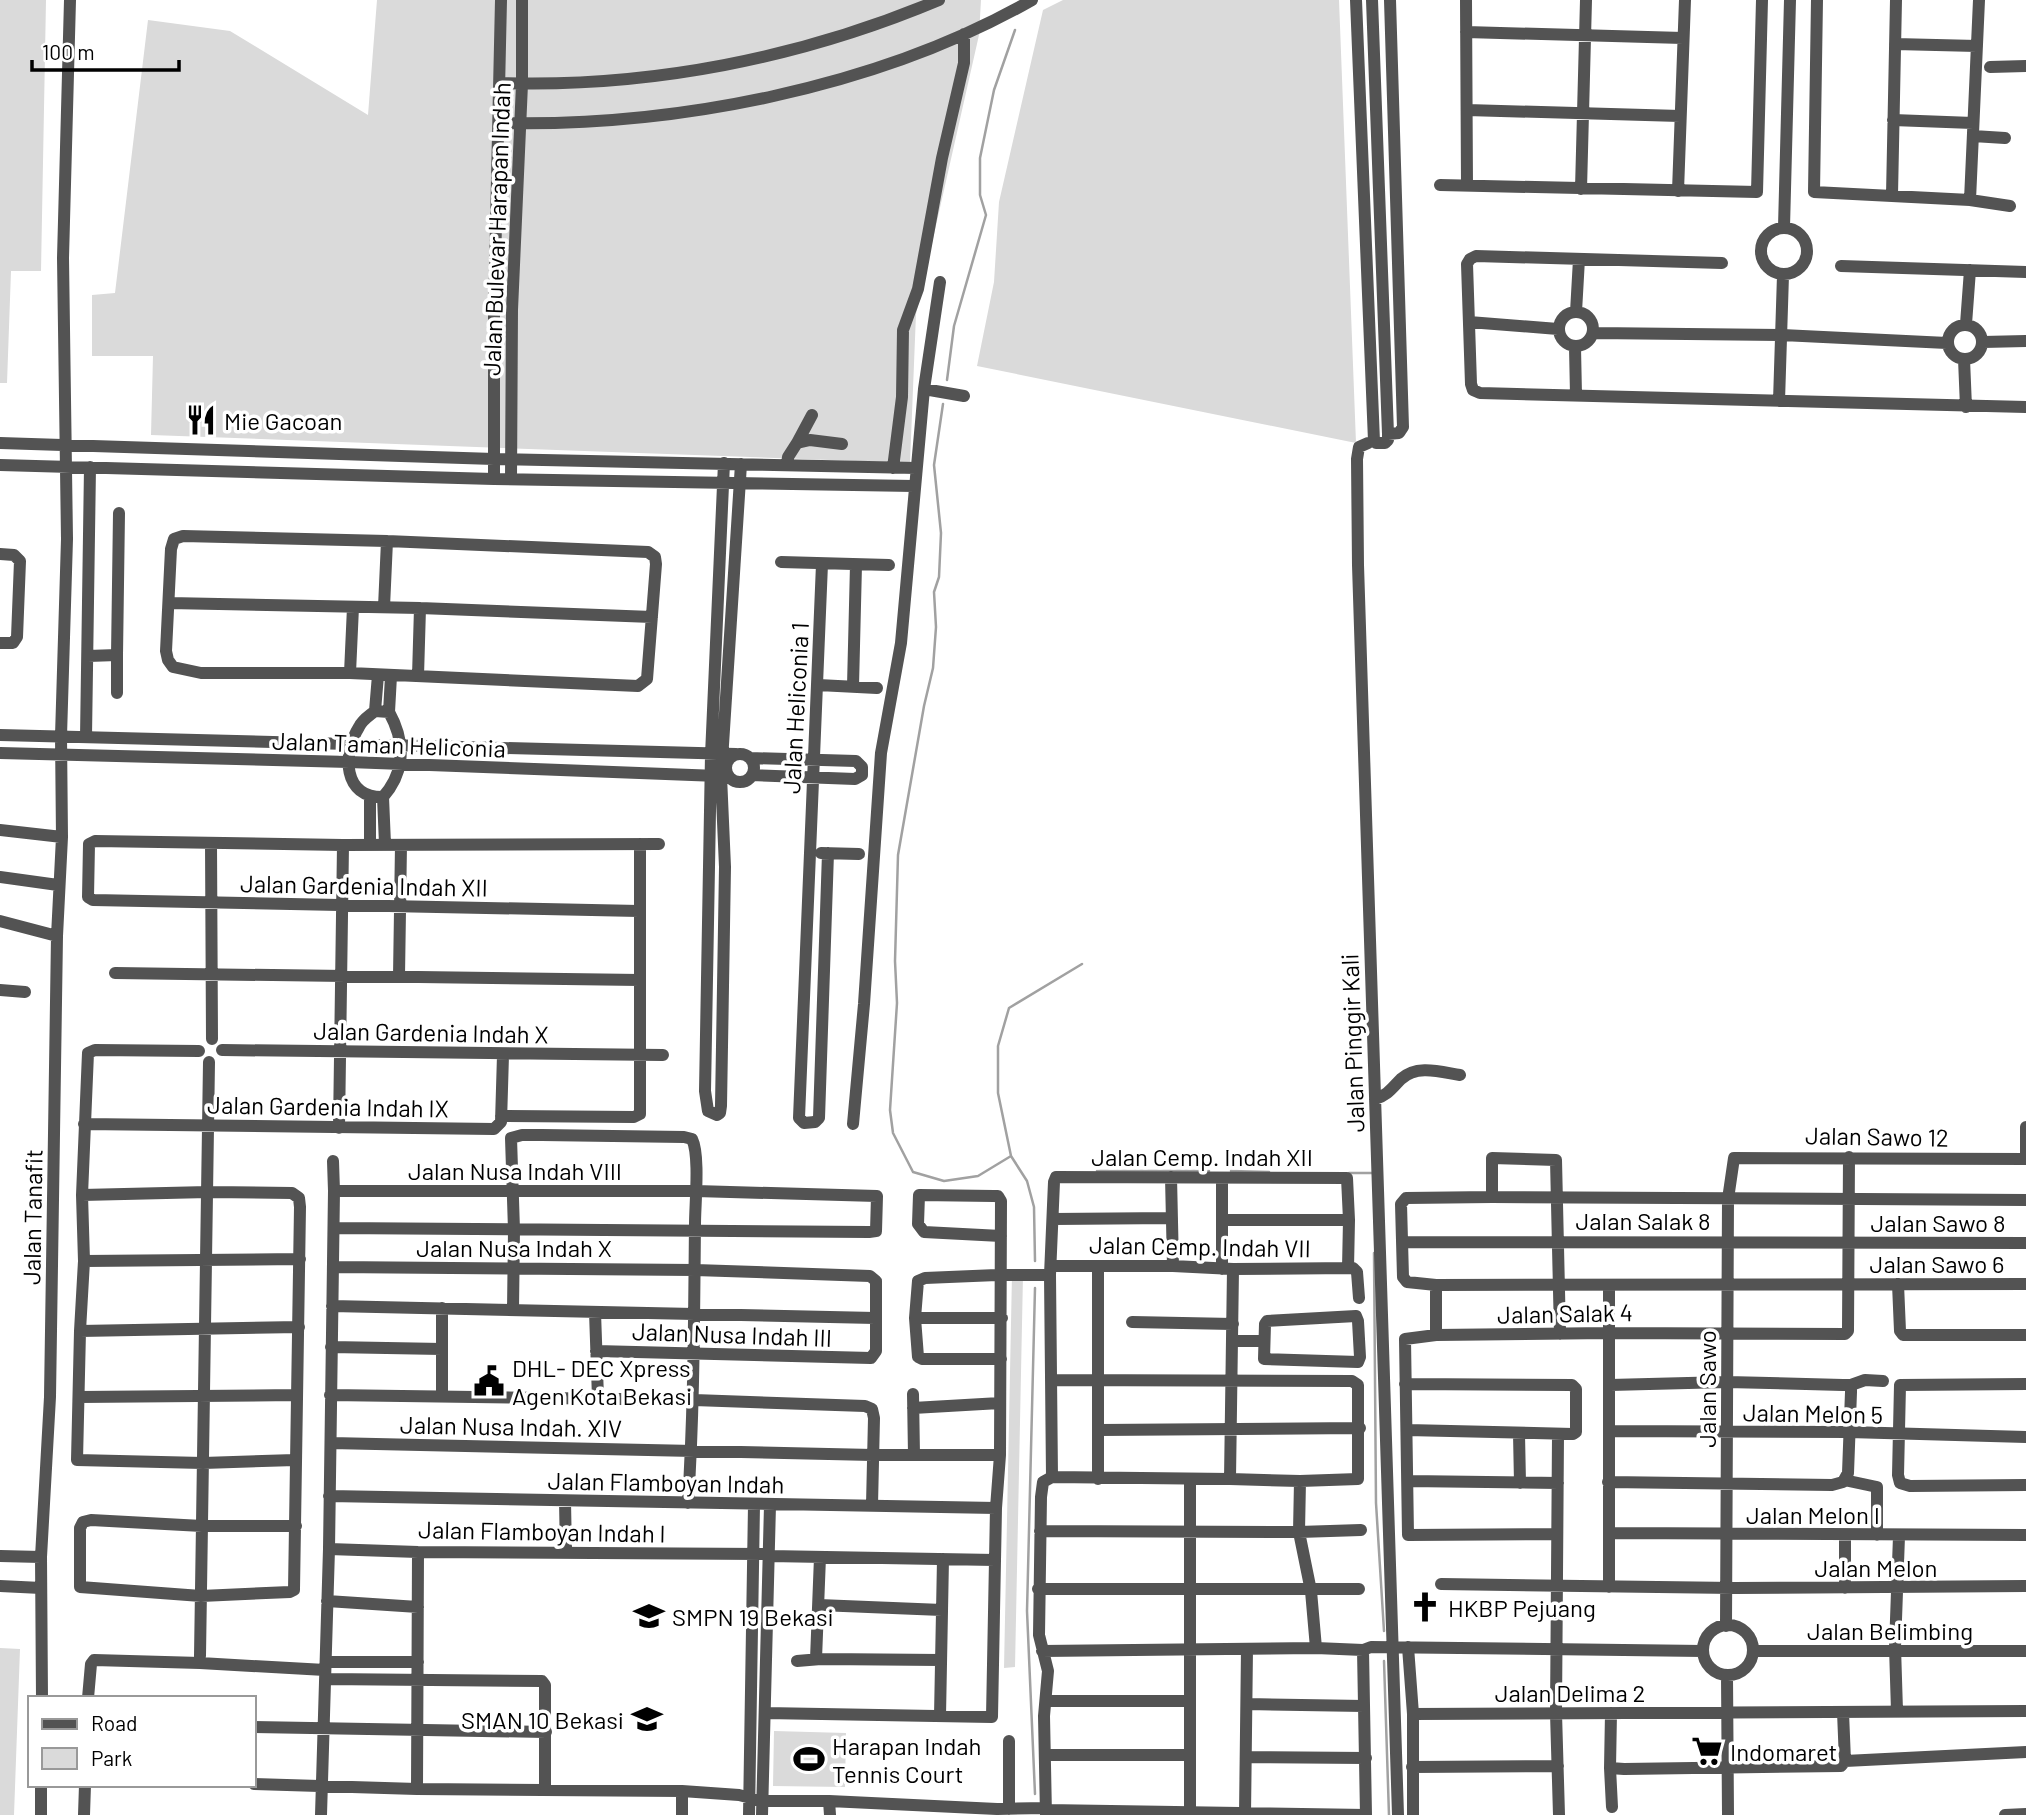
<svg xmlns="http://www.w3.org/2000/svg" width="2026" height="1815" font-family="Barlow,sans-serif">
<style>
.green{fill:#dadada}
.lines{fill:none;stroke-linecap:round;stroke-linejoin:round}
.stream{stroke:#a1a1a1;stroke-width:2.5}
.minor{stroke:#535353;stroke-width:12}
.labels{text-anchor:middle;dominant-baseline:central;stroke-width:7;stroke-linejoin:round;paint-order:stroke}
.street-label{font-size:24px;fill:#000;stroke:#fff}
.poi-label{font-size:24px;fill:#000;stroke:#fff;text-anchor:start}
</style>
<rect width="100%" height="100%" fill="#fff"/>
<path class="green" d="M 0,0 L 46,0 L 41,271 L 11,271 L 7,383 L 0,383 Z
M 377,0 L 981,0 L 979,35 L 916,314 L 910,463 L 151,435 L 153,356 L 92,356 L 92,295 L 115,293 L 148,20 L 230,31 L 368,115 Z
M 1063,0 L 1339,0 L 1356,443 L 977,366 L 994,282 L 999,202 L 1043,10 Z
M 1012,1274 L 1023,1275 L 1015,1667 L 1004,1668 Z
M 0,1648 L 20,1649 L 14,1815 L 0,1815 Z
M 774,1731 L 846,1733 L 845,1787 L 773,1786 Z"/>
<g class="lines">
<path class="stream" d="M 947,380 L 954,326 L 986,215 L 980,195 L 980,158 L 994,90 L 1015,30
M 943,404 L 934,465 L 941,533 L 939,577 L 934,592 L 936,627 L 933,668 L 924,706 L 898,855 L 895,961 L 897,1003 L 890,1110 L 893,1133 L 913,1172 L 944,1181 L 978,1176 L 1011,1156
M 1097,1171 L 1209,1171
M 1231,1171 L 1269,1172
M 1349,1173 L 1374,1173
M 1374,1253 L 1376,1503 L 1384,1631
M 1035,1261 L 1034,1207 L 1027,1181 L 1011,1156 L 998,1093 L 998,1046 L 1009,1008 L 1082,964
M 1035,1288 L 1027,1611 L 1035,1794
M 1384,1661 L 1389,1815"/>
<path class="minor" d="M 1356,0 L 1374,441 L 1376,443 L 1385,443 L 1388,440 L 1388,434 L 1372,0
M 1466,0 L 1467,185
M 1817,0 L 1814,192 L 1970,200 L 2010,206
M 1466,32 L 1683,38
M 1895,44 L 1977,46
M 1990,67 L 2026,66
M 500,83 C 650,88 801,58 939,0
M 1467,110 L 1680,116
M 1893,120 L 1973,123
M 499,123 C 675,127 878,88 1032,0
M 1973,136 L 2005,138
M 1440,185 L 1757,192 L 1762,0
M 1581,189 L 1586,0
M 1678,191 L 1685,0
M 1892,195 L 1896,0
M 1970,200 L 1979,0
M 1784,227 L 1790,0
M1761 251a23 23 0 1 1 46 0a23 23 0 1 1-46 0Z
M 1722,263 L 1476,256 L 1470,259 L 1467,264 L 1471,384 L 1473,390 L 1480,393 L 2026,407
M 1841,266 L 2026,272
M1559 329a17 17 0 1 1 34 0a17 17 0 1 1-34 0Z
M 1576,312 L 1579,259
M 1469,322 L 1558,329
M 1966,324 L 1970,270
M1948 342a17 17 0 1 1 34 0a17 17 0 1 1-34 0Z
M 1594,333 L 1782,335 L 1947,343
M 1983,342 L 2026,341
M 1575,347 L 1576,395
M 1964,359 L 1966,407
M 924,389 L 964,396
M 1779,401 L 1783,275
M 1388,434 L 1399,433 L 1403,427 L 1390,0
M 0,443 L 494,459 L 916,468
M 797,443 L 812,415
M 1368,443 L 1359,447 L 1357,459 L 1358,565 L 1398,1815
M 724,463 L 711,755 L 705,1091 L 708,1111 L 717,1115 L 720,1113 L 721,1106 L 725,867 L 721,776 L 741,464
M 787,464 L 788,457 L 797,443 L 810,440 L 842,444
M 0,465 L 494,479 L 914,486
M 893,468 L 902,397 L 903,330 L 918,289 L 942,158 L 964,63 L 964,34
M 494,479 L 494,313 L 501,0
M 511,479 L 512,310 L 522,84 L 522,0
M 183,536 L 387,541 L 648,552 L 655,557 L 656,564 L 647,679 L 638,686 L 350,673 L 201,673 L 173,667 L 168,660 L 166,651 L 171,549 L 174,539 Z
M 0,554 L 14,555 L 20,561 L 17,637 L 13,643 L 0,643
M 781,562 L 889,565
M 822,564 L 799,1118 L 804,1123 L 815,1122 L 819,1118 L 828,853
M 169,603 L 420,608 L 652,617
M 384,607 L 387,541
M 88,656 L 117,655 L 119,513
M 350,673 L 353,607
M 418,676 L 420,608
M 818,685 L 877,688
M 853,686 L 856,565
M 117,693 L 117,655
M 375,711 L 389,712 C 405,741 406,771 383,797 C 343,798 342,754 359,727 C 362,720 369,716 375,711 Z
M 375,711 L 378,675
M 389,712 L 391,676
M 0,735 L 736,754
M 86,737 L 90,467
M 0,753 L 349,762 L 718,776
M726 768a14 14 0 1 1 28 0a14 14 0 1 1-28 0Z
M 750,758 L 856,761 L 862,767 L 862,775 L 855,779 L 752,775
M 370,797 L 370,844
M 383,797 L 385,844
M 0,830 L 62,837
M 211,843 L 212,1039
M 821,853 L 859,854
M 0,877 L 58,885
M 639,911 L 93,900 L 88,897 L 89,844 L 95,841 L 343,845 L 659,844
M 0,921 L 57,936
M 115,973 L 640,980
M 399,976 L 401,845
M 0,990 L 25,992
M 222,1050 L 663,1055
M 199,1051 L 95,1050 L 88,1053 L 82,1195 L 84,1261 L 80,1331 L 77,1460 L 203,1463 L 295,1460
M 1375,1099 C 1388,1095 1392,1088 1401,1079 C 1417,1064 1441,1072 1460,1075
M 501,1116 L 634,1117 L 640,1114 L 640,844
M 84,1124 L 494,1129 L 501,1122 L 503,1055
M 853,1124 L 864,1004 L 881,753 L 901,643 L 924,389 L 940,282
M 2026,1127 L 2026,1155
M 339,1128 L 343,845
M 1171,1177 L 1173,1266
M 82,1195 L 208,1192 L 292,1193 L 299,1198 L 300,1207 L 294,1590 L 290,1592 L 201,1596 L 80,1587 L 80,1528 L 83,1522 L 91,1520 L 202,1526 L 296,1526
M 1492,1197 L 1492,1158 L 1556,1160 L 1560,1334
M 2026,1200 L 1492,1197 L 1406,1198 L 1401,1204 L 1403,1277 L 1407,1282 L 1436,1285 L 2026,1284
M 1053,1219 L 1172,1218
M 1222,1220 L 1349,1220
M 334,1228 L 869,1232 L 876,1231 L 877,1196 L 696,1191 L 334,1191
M 1403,1242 L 2026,1243
M 84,1261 L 300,1259
M 1051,1266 L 1173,1266 L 1233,1269 L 1353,1268 L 1357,1272 L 1359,1298
M 334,1267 L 695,1270 L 870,1276 L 876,1281 L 876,1351 L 871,1358 L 596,1351
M 1222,1269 L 1222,1178
M 1898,1284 L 1900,1331 L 1903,1335 L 2026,1335
M 1436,1285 L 1436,1335
M 332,1306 L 875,1318
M 442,1308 L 442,1396
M 513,1310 L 514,1230 L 511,1138 L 522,1135 L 542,1135 L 684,1137 L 692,1139 C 700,1155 695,1204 695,1224 C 694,1317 694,1410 688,1503
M 595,1312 L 598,1398
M 1356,1316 L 1358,1321 L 1360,1357 L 1358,1362 L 1264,1359 L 1265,1324 L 1267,1321 Z
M 915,1318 L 1002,1318
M 1132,1322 L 1233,1324
M 80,1331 L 299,1327
M 1232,1341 L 1264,1341
M 331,1347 L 442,1349
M 1001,1359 L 922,1359 L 918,1357 L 915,1318 L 918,1281 L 925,1278 L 997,1275 L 1050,1275
M 1051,1380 L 1352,1381 L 1358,1385 L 1358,1479 L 1300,1481 L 1230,1479
M 1405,1384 L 1572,1385 L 1576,1389 L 1576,1432 L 1573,1434 L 1407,1430
M 2026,1384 L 1900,1385 L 1898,1475 L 1900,1483 L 1910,1486 L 2026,1485
M 1851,1385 L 1865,1380 L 1883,1381
M 913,1394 L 914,1455
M 330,1395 L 694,1400 L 865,1406 L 872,1409 L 874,1418 L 872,1505
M 79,1397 L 297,1395
M 913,1408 L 1000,1403
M 1099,1430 L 1360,1428
M 1610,1431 L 1849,1432 L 2026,1437
M 1519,1434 L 1520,1483
M 1558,1435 L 1556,1713 L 1559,1815
M 331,1443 L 873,1455 L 1000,1455
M 1052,1477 L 1230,1479 L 1233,1269
M 1098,1479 L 1098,1266
M 1190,1480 L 1190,1815
M 1844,1480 L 1877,1487 L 1877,1535
M 1300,1481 L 1299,1532 L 1311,1591 L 1316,1648
M 1408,1481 L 1558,1483
M 1608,1482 L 1832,1485 L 1843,1482 L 1848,1473 L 1851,1392 L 1851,1385 L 1843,1385 L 1727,1382 L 1610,1385
M 329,1496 L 996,1508
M 565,1501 L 566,1553
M 1040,1531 L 1299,1532 L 1361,1530
M 1609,1533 L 2026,1535
M 1557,1534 L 1408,1535 L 1405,1339 L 1436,1335 L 1608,1333 L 1845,1334 L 1848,1331 L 1849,1157
M 329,1549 L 418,1552 L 769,1554
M 0,1556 L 41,1557
M 769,1556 L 995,1560
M 1441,1584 L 1734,1588 L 2026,1586
M 0,1586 L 41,1588
M 1609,1587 L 1609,1285
M 1845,1588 L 1845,1535
M 1038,1589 L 1359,1589
M 327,1601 L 418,1607
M 819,1605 L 942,1610
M1703 1650a25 25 0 1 1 50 0a25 25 0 1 1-50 0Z
M 1726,1626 L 1728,1199 L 1734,1158 L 2026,1159
M 1408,1647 L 1413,1714 L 1413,1815
M 1363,1650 L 1366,1815
M 1042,1651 L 1316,1648 L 1363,1650 L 1371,1647 L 1703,1651
M 1754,1651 L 2026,1651
M 200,1656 L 209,1062
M 816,1659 L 820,1557
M 797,1661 L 821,1659 L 941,1660
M 326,1662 L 418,1662
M 1727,1676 L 1728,1815
M 325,1679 L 542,1681 L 545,1685 L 545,1790
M 42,1698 L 41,1557 L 50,1397 L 57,936 L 62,837 L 61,736 L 67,539 L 63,258 L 70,0
M 88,1698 L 91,1664 L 94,1660 L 200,1663 L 325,1670
M 1046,1701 L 1190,1701
M 1247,1704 L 1364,1706
M 1897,1711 L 1895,1647 L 1899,1536
M 765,1713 L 992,1717 L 996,1508 L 1000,1455 L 1001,1201 L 998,1196 L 994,1196 L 919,1195 L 918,1224 L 924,1232 L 1001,1236
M 1611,1713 L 1610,1768 L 1624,1769 L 1841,1766 L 1845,1761 L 1843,1712
M 1413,1714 L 2026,1711
M 940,1716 L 943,1559
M 254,1727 L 546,1732
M 1009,1741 L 1009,1809
M 1046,1755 L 1190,1755
M 1247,1757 L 1366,1758
M 1845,1761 L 2026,1752
M 1412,1767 L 1558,1766
M 1610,1768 L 1612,1807
M 254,1784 L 417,1789 L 682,1791 L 739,1795 L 762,1801 L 829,1801 L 997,1809 L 1046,1808
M 417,1789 L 418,1552
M 682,1791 L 682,1815
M 829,1801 L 830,1815
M 1046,1810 L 1366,1815
M 41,1815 L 41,1785
M 84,1815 L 85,1785
M 321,1815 L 329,1549 L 334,1191 L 333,1161
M 749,1815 L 754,1505
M 762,1815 L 770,1505
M 1046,1815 L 1044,1716 L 1048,1671 L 1039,1635 L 1041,1497 L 1043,1482 L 1052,1477 L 1050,1275 L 1054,1182 L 1056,1177 L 1347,1178 L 1349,1220 L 1348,1268
M 1245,1815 L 1247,1649
M 2005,1815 L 2026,1814"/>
</g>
<defs>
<g id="restaurant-bare" transform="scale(2.415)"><path d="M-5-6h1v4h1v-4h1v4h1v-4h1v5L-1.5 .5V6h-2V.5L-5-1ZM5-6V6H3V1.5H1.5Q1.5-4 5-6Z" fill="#000" stroke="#fff" stroke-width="2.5" paint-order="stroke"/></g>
<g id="civic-bare" transform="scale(2.415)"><path d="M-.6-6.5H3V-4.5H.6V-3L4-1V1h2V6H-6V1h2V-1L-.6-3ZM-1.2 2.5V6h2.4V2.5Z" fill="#000" stroke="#fff" stroke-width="2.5" paint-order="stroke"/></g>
<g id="church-bare" transform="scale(2.415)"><path d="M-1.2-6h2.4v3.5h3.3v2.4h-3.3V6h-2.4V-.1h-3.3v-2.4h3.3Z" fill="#000" stroke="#fff" stroke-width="2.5" paint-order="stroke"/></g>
<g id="school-bare" transform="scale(2.415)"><path d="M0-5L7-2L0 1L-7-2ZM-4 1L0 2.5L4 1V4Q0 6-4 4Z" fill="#000" stroke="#fff" stroke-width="2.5" paint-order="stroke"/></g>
<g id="supermarket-bare" transform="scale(2.415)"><path d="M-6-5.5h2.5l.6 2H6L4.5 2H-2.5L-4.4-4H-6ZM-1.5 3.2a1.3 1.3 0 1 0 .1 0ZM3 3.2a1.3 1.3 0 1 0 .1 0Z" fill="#000" stroke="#fff" stroke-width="2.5" paint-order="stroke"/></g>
<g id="stadium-bare" transform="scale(2.415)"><path d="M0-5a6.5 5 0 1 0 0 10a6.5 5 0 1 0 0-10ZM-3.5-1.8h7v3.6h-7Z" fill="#000" stroke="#fff" stroke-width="2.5" paint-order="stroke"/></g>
</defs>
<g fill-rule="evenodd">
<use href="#restaurant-bare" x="201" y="420"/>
<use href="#civic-bare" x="489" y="1381"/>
<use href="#church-bare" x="1425" y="1607"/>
<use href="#school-bare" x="649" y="1616"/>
<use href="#school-bare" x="647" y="1719"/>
<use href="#supermarket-bare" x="1707" y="1751"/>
<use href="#stadium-bare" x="809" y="1759"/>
</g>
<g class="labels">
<g class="street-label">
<text transform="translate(496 229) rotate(-88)">Jalan Bulevar Harapan Indah</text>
<text transform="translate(795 708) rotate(-87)">Jalan Heliconia 1</text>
<text transform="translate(389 744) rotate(2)">Jalan Taman Heliconia</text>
<text transform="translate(364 885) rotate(1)">Jalan Gardenia Indah XII</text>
<text transform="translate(431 1032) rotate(1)">Jalan Gardenia Indah X</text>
<text transform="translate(1352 1043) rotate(-92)">Jalan Pinggir Kali</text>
<text transform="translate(328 1106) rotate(1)">Jalan Gardenia Indah IX</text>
<text transform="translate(1877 1136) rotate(1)">Jalan Sawo 12</text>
<text x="1202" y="1156">Jalan Cemp. Indah XII</text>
<text x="515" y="1170">Jalan Nusa Indah VIII</text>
<text transform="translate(32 1217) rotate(-89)">Jalan Tanafit</text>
<text x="1643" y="1220">Jalan Salak 8</text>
<text x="1938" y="1222">Jalan Sawo 8</text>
<text transform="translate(1200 1246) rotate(1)">Jalan Cemp. Indah VII</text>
<text x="514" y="1247">Jalan Nusa Indah X</text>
<text x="1937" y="1263">Jalan Sawo 6</text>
<text transform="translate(1565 1313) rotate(-1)">Jalan Salak 4</text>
<text transform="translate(732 1334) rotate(2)">Jalan Nusa Indah III</text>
<text transform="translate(1706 1389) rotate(-90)">Jalan Sawo</text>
<text transform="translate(1813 1413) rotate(1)">Jalan Melon 5</text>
<text transform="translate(511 1426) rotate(1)">Jalan Nusa Indah. XIV</text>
<text transform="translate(666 1482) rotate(1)">Jalan Flamboyan Indah</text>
<text x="1813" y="1514">Jalan Melon I</text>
<text transform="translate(542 1531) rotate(1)">Jalan Flamboyan Indah I</text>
<text x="1876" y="1567">Jalan Melon</text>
<text x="1890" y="1630">Jalan Belimbing</text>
<text x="1570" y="1692">Jalan Delima 2</text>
</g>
<g class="poi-label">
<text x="224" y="420">Mie Gacoan</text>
<text x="512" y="1367">DHL- DEC Xpress<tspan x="512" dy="28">Agen Kota Bekasi</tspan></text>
<text x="1448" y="1607">HKBP Pejuang</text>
<text x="672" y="1616">SMPN 19 Bekasi</text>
<text x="624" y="1719" text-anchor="end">SMAN 10 Bekasi</text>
<text x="832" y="1745">Harapan Indah<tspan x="832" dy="28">Tennis Court</tspan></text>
<text x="1730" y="1751">Indomaret</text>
</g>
</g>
<rect x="28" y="1696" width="228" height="91" fill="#ffffff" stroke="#999999" stroke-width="2"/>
<rect x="42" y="1719" width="35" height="10" fill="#535353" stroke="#999999" stroke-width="2"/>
<text x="91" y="1731" font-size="21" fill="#000000">Road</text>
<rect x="42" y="1748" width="35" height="21" fill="#dadada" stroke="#999999" stroke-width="2"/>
<text x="91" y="1766" font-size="21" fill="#000000">Park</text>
<path d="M32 60v10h147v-10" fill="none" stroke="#000000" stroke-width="3.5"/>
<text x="42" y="60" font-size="21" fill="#000000" stroke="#ffffff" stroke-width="5" paint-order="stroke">100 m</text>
</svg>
